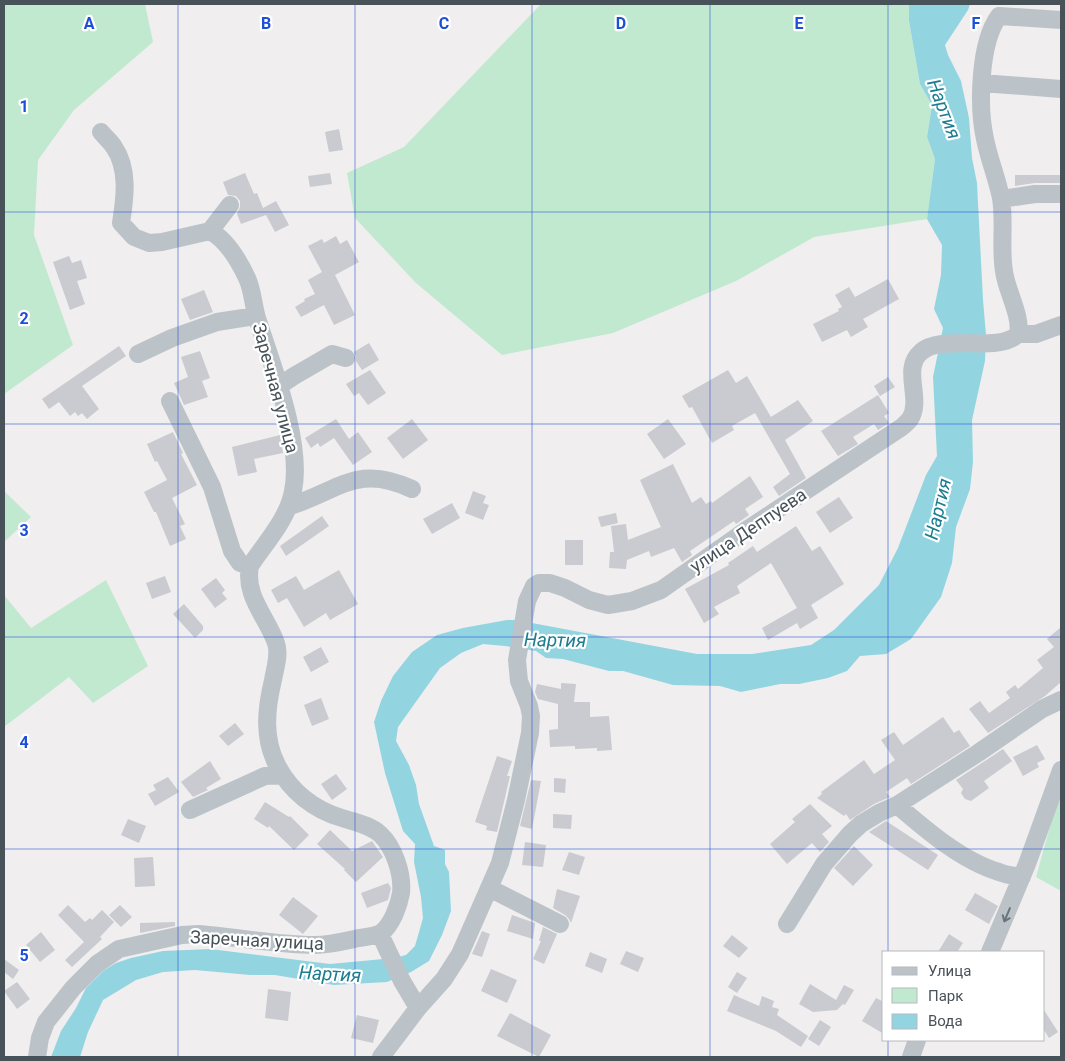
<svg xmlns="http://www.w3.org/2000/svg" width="1065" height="1061" font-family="Roboto,sans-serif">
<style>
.green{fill:#c1e9cf}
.water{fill:#93d4e1}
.building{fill:#c9cbd0}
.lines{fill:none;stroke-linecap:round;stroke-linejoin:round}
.minor{stroke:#bbc3c9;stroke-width:18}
.oneway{stroke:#6a747b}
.grid{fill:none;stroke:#1d4ed8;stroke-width:1;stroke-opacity:0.55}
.labels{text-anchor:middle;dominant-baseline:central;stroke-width:4.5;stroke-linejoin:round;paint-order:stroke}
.street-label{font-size:18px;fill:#485259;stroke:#fff}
.water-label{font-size:19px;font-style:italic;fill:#1c7c90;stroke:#fff}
.grid-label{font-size:16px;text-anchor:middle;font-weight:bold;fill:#1d4ed8;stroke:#fff;stroke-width:4.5;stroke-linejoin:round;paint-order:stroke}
</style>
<rect width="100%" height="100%" fill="#f0eeee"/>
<path class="green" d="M 4,4 L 145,4 L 153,42 L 74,110 L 38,160 L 34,235 L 73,345 L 4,394 Z
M 541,4 L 909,4 L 909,21 L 920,84 L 932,105 L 927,137 L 935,159 L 927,219 L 814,237 L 736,281 L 613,333 L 502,355 L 416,283 L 355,218 L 347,173 L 404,147 Z
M 4,491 L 31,517 L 4,542 Z
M 106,580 L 148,666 L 93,703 L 69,677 L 4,727 L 4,595 L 31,628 Z
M 1061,787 L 1061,891 L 1036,877 Z"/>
<path class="water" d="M 909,4 L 970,4 L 968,10 L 945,45 L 948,55 L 961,81 L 969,118 L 972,158 L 977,183 L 983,300 L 986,335 L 985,361 L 972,420 L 973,462 L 970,489 L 956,527 L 952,563 L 941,597 L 911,639 L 886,654 L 860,656 L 847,671 L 828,678 L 799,684 L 780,684 L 741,692 L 720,686 L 673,685 L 623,671 L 609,671 L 563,659 L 546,658 L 536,651 L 505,646 L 483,644 L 461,653 L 440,668 L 398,727 L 396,741 L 409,765 L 416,785 L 419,804 L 434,846 L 445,850 L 445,864 L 449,872 L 451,911 L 442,935 L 429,961 L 411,972 L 387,982 L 334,985 L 275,975 L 250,975 L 195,970 L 163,972 L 136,980 L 103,1000 L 88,1032 L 80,1057 L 51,1057 L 61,1031 L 76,1008 L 86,988 L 103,971 L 116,963 L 131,958 L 163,951 L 210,949 L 330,964 L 394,958 L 406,955 L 415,946 L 423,918 L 421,897 L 414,862 L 415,844 L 403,831 L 385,773 L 374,722 L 381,701 L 393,676 L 412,652 L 437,635 L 463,628 L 507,620 L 516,620 L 697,654 L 752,654 L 811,645 L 834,630 L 879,585 L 898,548 L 926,475 L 937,456 L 933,377 L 943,328 L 934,309 L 941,275 L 942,245 L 927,219 L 935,159 L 927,137 L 932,105 L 920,84 L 909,21 Z"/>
<path class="building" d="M 339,129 L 343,150 L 329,152 L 325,132 Z
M 245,173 L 254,194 L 257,193 L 263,208 L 276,201 L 289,225 L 275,232 L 266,215 L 241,224 L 237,214 L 240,207 L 240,201 L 236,196 L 228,195 L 223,182 Z
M 330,173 L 332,184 L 310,187 L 308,176 Z
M 1015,175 L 1061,175 L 1061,183 L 1035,183 L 1015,186 Z
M 336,236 L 340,244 L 347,240 L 359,262 L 335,275 L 355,315 L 334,325 L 324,305 L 301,317 L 295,307 L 305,301 L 304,299 L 315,294 L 308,280 L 322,272 L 308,246 L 322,239 L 324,243 Z
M 69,256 L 72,263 L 81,260 L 87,278 L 77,281 L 85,304 L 70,310 L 53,262 Z
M 888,279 L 899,299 L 863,319 L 868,327 L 851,337 L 847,330 L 822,342 L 813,324 L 839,311 L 838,309 L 842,307 L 835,295 L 849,287 L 855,297 Z
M 204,290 L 213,312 L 190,320 L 181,299 Z
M 369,343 L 379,360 L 362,370 L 356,361 L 356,356 L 354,352 Z
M 119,346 L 126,356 L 82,386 L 99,409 L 87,419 L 82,413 L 78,416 L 75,412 L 70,416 L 59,402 L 49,409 L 42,399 Z
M 200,351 L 210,378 L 202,381 L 208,397 L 184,405 L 174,383 L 188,377 L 181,357 Z
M 370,370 L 386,393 L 368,405 L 359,393 L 354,396 L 346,384 Z
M 728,370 L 736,383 L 747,376 L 771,417 L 798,400 L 813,421 L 785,440 L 806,478 L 779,496 L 773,487 L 790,474 L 755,413 L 732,426 L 734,430 L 712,443 L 692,407 L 689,408 L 682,396 Z
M 888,377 L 895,387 L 880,396 L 874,386 Z
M 878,395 L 889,413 L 884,416 L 889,423 L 878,430 L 874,424 L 853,437 L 858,444 L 838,456 L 821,431 Z
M 336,419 L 349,439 L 358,432 L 372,452 L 353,465 L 334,438 L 320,447 L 318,443 L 311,448 L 305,438 Z
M 412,419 L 428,440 L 403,459 L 387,438 Z
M 668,419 L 686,444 L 664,459 L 647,434 Z
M 173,432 L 183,453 L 181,454 L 197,485 L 172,498 L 185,524 L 180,526 L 186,539 L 170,546 L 156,512 L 154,512 L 144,492 L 167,480 L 157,461 L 155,462 L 147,444 Z
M 280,435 L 283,453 L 254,459 L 257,472 L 238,476 L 232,447 Z
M 673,464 L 692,503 L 701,497 L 706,504 L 711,501 L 712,503 L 750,476 L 763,497 L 745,509 L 749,515 L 736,524 L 734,521 L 690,551 L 692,555 L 682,562 L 674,548 L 651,557 L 649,551 L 627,560 L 626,569 L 609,568 L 610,552 L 614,552 L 611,526 L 626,524 L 628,540 L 661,527 L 640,480 Z
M 473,491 L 486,496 L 483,503 L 489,505 L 483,520 L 465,513 Z
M 839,497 L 853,518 L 830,533 L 816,512 Z
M 452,503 L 460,518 L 432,534 L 423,519 Z
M 616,513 L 618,523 L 601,527 L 598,517 Z
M 322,516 L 329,526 L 286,556 L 280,546 Z
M 796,526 L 812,551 L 820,546 L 844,584 L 811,605 L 818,618 L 800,629 L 797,623 L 768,640 L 762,628 L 797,608 L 771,563 L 737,586 L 740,593 L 714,607 L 719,614 L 704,623 L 685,589 L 729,565 L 728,563 L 753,546 L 757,552 Z
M 565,540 L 583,540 L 583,565 L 565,565 Z
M 339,570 L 358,604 L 330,620 L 326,613 L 304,627 L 287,598 L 278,603 L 271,590 L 296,576 L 304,590 Z
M 165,576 L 171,592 L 152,599 L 146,583 Z
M 216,578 L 225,590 L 222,593 L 227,599 L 215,608 L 201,589 Z
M 184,604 L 203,626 L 203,630 L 195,638 L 173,614 Z
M 1061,627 L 1061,682 L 1045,696 L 988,733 L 969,709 L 980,701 L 989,713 L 1010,698 L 1006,692 L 1015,685 L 1018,689 L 1043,668 L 1037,660 L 1054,647 L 1047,639 Z
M 321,647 L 329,662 L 311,672 L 303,657 Z
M 561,683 L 576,684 L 574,702 L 590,702 L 590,717 L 609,716 L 612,750 L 597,751 L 597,748 L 575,749 L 575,746 L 550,747 L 549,730 L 558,729 L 558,704 L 538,699 L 535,692 L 537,684 L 561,689 Z
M 321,698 L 329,719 L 312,726 L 304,705 Z
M 943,717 L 954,733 L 959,730 L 970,746 L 911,784 L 907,778 L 886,792 L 890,797 L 874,804 L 850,820 L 846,814 L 844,816 L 817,798 L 822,794 L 821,792 L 864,760 L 874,774 L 895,760 L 881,740 L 894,732 L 903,745 Z
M 235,723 L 244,734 L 228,746 L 219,736 Z
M 1037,745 L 1045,759 L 1037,763 L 1039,767 L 1023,776 L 1013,757 Z
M 1003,749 L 1012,761 L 984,781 L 989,788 L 971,801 L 965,799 L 961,793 L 963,789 L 956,780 Z
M 497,756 L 512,761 L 507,776 L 510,776 L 497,832 L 486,830 L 487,826 L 475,822 Z
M 210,761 L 221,779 L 206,788 L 208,790 L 193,797 L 181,782 Z
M 336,774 L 347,789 L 332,800 L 321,784 Z
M 168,777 L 179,792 L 155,806 L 148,794 L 156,790 L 153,785 Z
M 554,778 L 566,779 L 565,793 L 554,792 Z
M 531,780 L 541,781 L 532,829 L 520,826 Z
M 265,802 L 289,817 L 290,816 L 309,835 L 294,850 L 269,826 L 268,828 L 254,819 Z
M 810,804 L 832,826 L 822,834 L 829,842 L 820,852 L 812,843 L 787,864 L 770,844 L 795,822 L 792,819 Z
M 553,814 L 572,815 L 571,829 L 553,828 Z
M 128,819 L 146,826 L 139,843 L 121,835 Z
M 886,821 L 938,855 L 928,870 L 869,832 Z
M 330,830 L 352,851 L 372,841 L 383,857 L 356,882 L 344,870 L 345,869 L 317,844 Z
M 525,842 L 546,845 L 543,867 L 522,865 Z
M 854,846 L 873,865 L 853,886 L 834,868 Z
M 569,852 L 585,857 L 579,875 L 562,870 Z
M 153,857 L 155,886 L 135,887 L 134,858 Z
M 388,883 L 391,888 L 388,900 L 367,908 L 361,893 Z
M 557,889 L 580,896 L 571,923 L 569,919 L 565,915 L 553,908 Z
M 975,893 L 998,906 L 989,924 L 965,910 Z
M 293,897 L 318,916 L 303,934 L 279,915 Z
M 68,905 L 85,922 L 90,918 L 92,920 L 102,910 L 114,922 L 100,937 L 102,939 L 72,967 L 65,960 L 84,942 L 58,915 Z
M 120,905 L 132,917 L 121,927 L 109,915 Z
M 512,915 L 535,923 L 533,939 L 507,931 Z
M 175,922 L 175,926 L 140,933 L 140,923 Z
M 543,927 L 557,934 L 544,964 L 533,959 L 541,941 L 539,941 Z
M 482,931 L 490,934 L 482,957 L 472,954 Z
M 41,932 L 55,950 L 40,962 L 26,945 Z
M 949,934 L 963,943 L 957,952 L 938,952 Z
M 732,935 L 748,948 L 739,958 L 723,946 Z
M 626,951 L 644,958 L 638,972 L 620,964 Z
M 590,952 L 607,959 L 602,973 L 585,966 Z
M 4,959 L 19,970 L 13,979 L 4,972 Z
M 491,969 L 517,980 L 507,1003 L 481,991 Z
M 737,972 L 747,978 L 737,993 L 728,987 Z
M 17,982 L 30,999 L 17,1009 L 4,991 Z
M 810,984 L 836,1000 L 844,985 L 854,990 L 845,1005 L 843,1004 L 837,1010 L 813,1012 L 799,1004 Z
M 268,989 L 291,992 L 288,1021 L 265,1018 Z
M 734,995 L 759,1006 L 762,996 L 774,1001 L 772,1007 L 779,1009 L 777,1015 L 808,1036 L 801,1047 L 776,1031 L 727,1011 Z
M 876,998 L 884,1002 L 884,1034 L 862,1021 Z
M 1044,1010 L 1058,1032 L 1049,1038 L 1044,1030 Z
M 510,1013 L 551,1035 L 539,1057 L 497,1036 Z
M 357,1015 L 379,1020 L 373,1043 L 351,1038 Z
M 820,1020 L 831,1027 L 819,1046 L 808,1039 Z"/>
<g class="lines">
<path class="minor" d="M 982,83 L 1061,89
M 101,132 C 105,137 111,142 114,147 C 129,169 125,198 121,223 L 134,237 L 149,243 L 162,242 L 210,231 L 230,205
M 1001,199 L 1035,194 L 1061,194
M 1018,334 L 1036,334 L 1061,325
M 138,354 L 172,338 L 217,322 L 256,316
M 279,386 L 294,376 L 332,354 L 346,358
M 170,401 L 212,487 L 232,551 L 240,563 L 250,566
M 290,506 C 339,491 357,463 412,489
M 897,805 C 926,830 962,861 999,872 C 1006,875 1014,876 1022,877
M 190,810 L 265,776 L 283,775
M 489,888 L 560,924
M 787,924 L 824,864 L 850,834 L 861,824 L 879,813 L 897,805 L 978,753 L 1042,709 L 1061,700
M 380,934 L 402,981 L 418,1008
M 990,952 L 1027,864 L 1061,770
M 37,1057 L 40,1038 L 46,1022 L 73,988 L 97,964 L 119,949 L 182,935 L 198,934 C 237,937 276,945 315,945 C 330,945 345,941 359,938 C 366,937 376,936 381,933 C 392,925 399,905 401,893 C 403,874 394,847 380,834 C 370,825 355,822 342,818 C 314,810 290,791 277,765 C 263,738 266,709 273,680 C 275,668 280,655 276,643 C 267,617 244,596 250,566 C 265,543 288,519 293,491 C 303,443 272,365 257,318 C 253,305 253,291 247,278 C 239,261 227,240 210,231
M 381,1057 L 418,1008 L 444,979 L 460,954 L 500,863 L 516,800 L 530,733 L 531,716 L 529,706 L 519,681 L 517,660 L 527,601 L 534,586 L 539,583 L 550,583 L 565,588 L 589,600 L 608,605 L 632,601 L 661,590 L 745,531 L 902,427 C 904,425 908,422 910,419 C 923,399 901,369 921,352 C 942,333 998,354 1018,334 C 1022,316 1006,290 1004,271 C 1000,247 1005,222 1001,198 C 997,178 989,159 985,139 C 978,107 979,43 999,16 L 1061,20
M 911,1057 L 917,1040"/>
</g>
<defs><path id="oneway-shaft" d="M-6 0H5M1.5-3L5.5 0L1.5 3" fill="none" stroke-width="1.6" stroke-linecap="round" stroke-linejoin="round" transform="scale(1.25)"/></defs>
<use class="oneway" href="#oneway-shaft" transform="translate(1007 915) rotate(113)"/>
<path class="grid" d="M 178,4 L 178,1057M 355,4 L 355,1057M 532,4 L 532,1057M 710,4 L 710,1057M 888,4 L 888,952M 4,212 L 1061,212M 4,424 L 1061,424M 4,637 L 1061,637M 4,849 L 1061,849M 888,1040 L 888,1057"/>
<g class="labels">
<g class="street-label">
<text transform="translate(276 388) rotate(75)">Заречная улица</text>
<text transform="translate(748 530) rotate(-34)">улица Деппуева</text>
<text transform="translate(257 940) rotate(3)">Заречная улица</text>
</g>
<g class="water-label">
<text transform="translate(944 109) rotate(69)">Нартия</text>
<text transform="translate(938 509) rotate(-77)">Нартия</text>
<text transform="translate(555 640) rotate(1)">Нартия</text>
<text transform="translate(330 974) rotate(3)">Нартия</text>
</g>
</g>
<g class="grid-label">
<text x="89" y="29">A</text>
<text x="266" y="29">B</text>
<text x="444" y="29">C</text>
<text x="621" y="29">D</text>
<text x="799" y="29">E</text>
<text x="976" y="29">F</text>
<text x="24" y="112">1</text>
<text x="24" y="324">2</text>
<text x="24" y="536">3</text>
<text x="24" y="748">4</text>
<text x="24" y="961">5</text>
</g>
<rect width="1065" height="1061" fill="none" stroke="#485259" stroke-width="10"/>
<rect x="882" y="951" width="162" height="90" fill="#ffffff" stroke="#b6babd"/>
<rect x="892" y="967" width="25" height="8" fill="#bbc3c9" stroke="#b6babd"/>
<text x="928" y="976" font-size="15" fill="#485259">Улица</text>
<rect x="892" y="988" width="25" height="15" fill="#c1e9cf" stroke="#b6babd"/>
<text x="928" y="1001" font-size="15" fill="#485259">Парк</text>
<rect x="892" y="1014" width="25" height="15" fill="#93d4e1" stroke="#b6babd"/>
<text x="928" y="1026" font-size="15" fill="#485259">Вода</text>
</svg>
